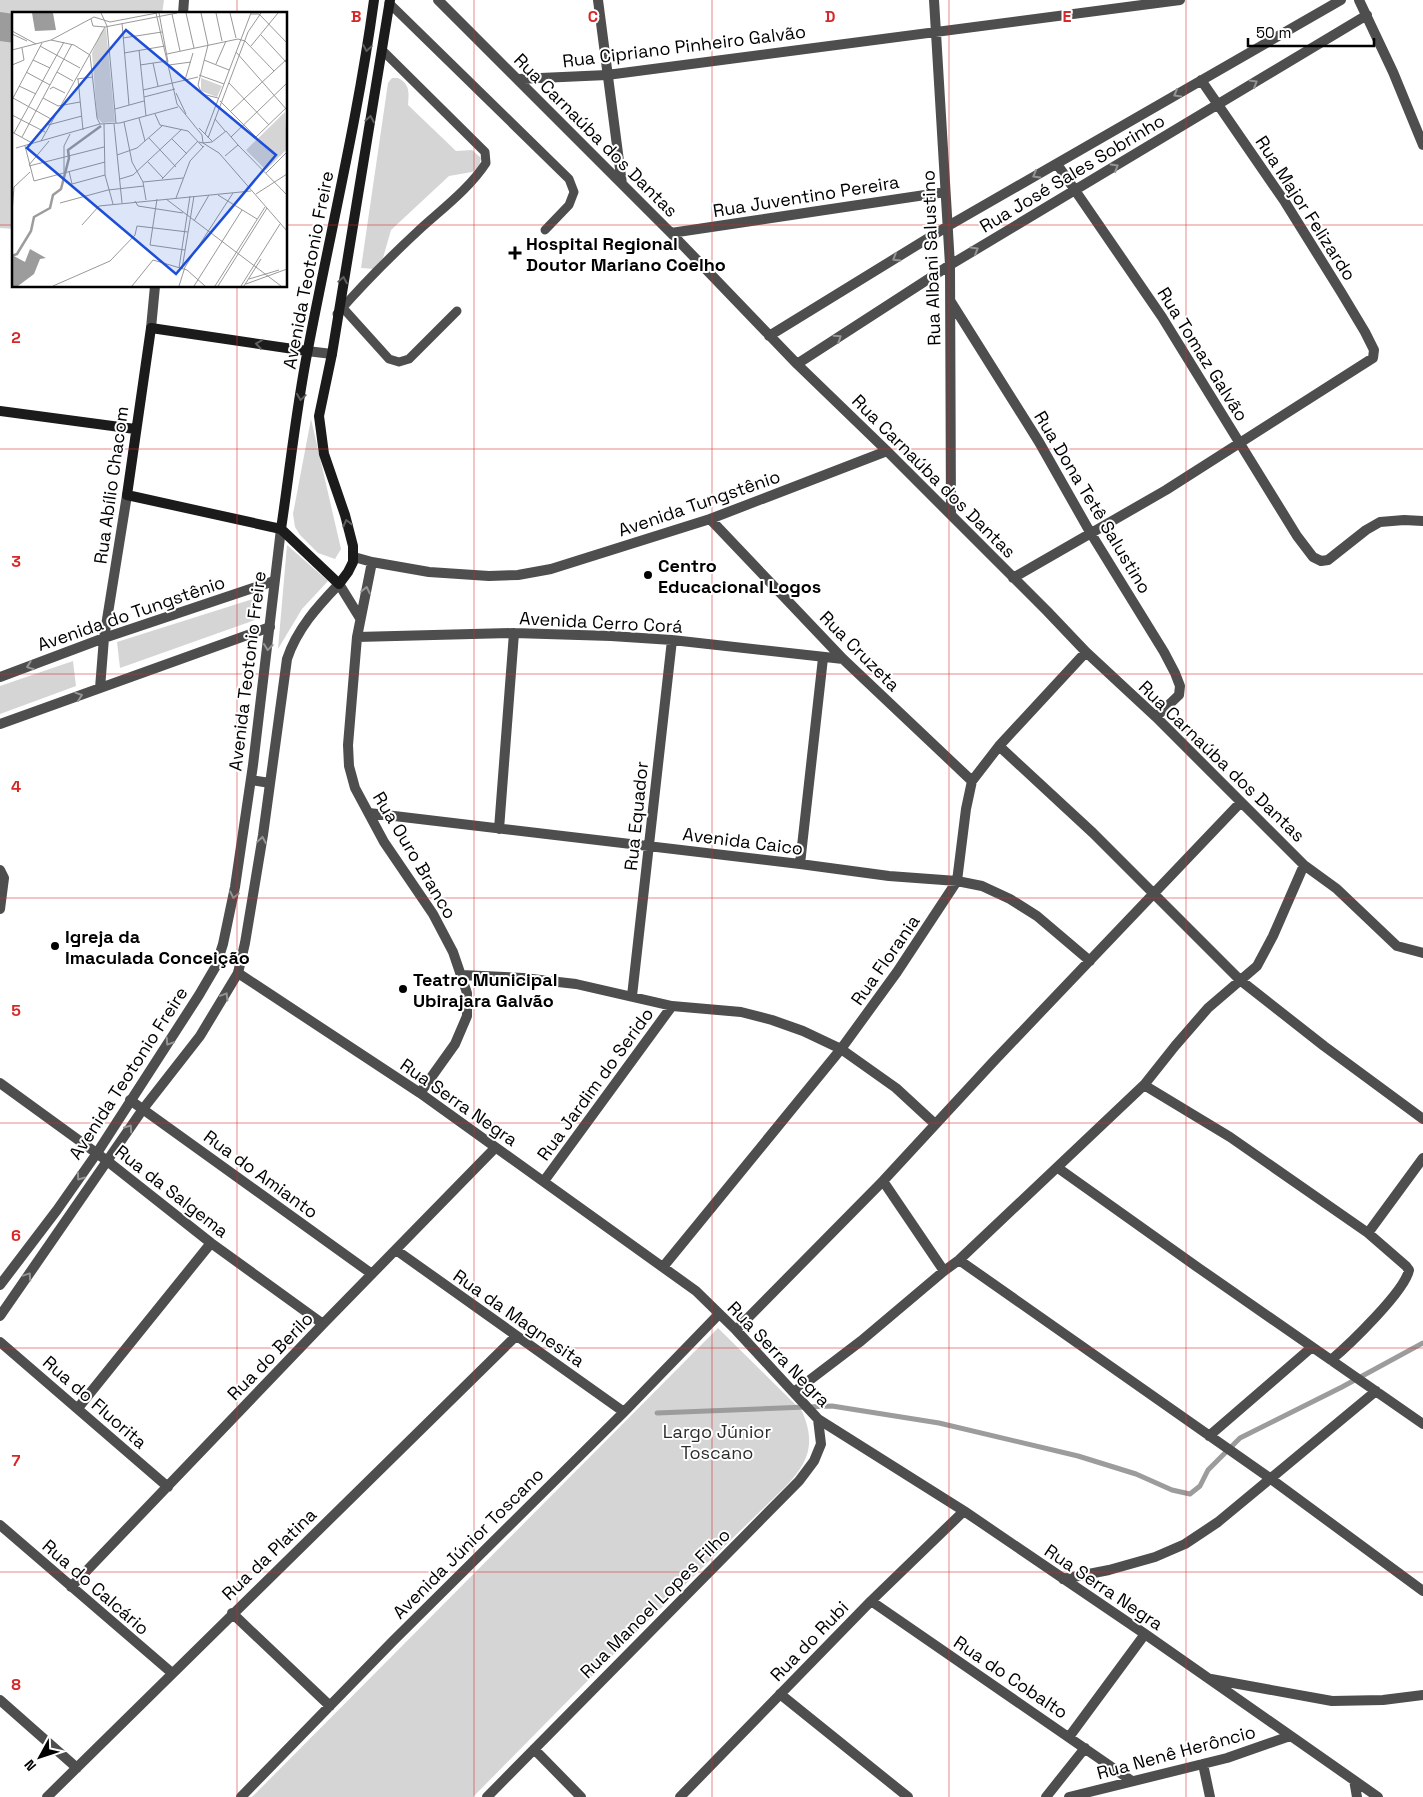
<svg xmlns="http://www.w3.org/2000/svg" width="1423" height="1797" font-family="'Space Grotesk',sans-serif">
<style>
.green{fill:#d5d5d5}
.water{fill:#9c9c9c}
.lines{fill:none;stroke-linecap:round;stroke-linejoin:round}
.stream{stroke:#9c9c9c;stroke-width:5}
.service{stroke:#4e4e4e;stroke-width:9}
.minor{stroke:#4e4e4e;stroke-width:10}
.tertiary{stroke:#4e4e4e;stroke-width:10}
.secondary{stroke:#1b1b1b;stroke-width:10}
.oneway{stroke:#5f5f5f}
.oneway2{stroke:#959595}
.grid{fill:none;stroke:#d62828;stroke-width:1;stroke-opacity:0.55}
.poi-dot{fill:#000;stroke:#fff;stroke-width:2}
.labels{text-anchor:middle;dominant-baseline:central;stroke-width:4;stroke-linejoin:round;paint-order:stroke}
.street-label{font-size:18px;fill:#000;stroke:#fff}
.poi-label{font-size:18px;font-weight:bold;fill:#000;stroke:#fff;text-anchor:start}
.park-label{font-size:18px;fill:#2c2c2c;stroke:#fff}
.inset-river{fill:none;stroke:#9c9c9c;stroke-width:2.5}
.inset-road{fill:none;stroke:#999;stroke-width:1}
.view{fill:#1d4ed8;fill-opacity:0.15;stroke:#1d4ed8;stroke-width:2.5}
.inset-edge{fill:none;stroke:#000;stroke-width:2.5}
.grid-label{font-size:16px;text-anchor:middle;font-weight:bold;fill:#d62828;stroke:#fff;stroke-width:4;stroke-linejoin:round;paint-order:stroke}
</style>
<rect width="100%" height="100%" fill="#fff"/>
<path class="green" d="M 0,0 L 164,0 L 162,14 L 14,14 L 14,229 L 0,228 Z
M 392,78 L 398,78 C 410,84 409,92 408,105 L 456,151 L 472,150 L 481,158 L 479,167 L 472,172 L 449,176 L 391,230 L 383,258 L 374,269 L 361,268 L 388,83 Z
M 311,419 L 341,549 L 335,559 L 318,553 L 300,535 L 295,527 L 293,514 Z
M 287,545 L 328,581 L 302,609 L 278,649 Z
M 256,598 L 255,620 L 120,668 L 117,642 Z
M 73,661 L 76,686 L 0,714 L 0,686 Z
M 718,1328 L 802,1411 C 816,1444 809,1462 785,1487 L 614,1654 L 473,1797 L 252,1797 Z"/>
<path class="water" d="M 0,12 L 14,14 L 14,43 L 0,41 Z"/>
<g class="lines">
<path class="stream" d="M 657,1413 L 832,1406 L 939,1423 L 1078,1456 L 1136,1474 L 1172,1490 L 1190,1494 L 1200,1486 L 1208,1470 L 1240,1438 L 1342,1387 L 1423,1343"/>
<path class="service" d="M 389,3 L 569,179 L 574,192 L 569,205 L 545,230
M 343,308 L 389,359 L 399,362 L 409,359 L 457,311
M 337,314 C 363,284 390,257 418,231 C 442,209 469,189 486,163 L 485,152 L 382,50"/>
<path class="minor" d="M 438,0 L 671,233 L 797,364 L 887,451 L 1047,611 L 1086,652 L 1156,717 L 1304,865 L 1337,889 L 1397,946 L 1423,953
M 598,0 L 622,184
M 934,0 L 950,265 L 951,515
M 1359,0 L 1393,72 L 1423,145
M 183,14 L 184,0
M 518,79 L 607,75 L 1180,0
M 1057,164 L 1162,317 L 1297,536 L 1313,557 L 1321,561 L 1328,560 L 1366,530 L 1380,522 L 1404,520 L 1423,521
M 671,233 L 945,192
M 951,302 L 1039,442 L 1090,532 L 1164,652 L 1175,673 L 1180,686 L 1179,695 L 1156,717
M 151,328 L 155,286
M 769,336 L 948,226 L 1341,0
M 307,351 L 332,354
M 797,364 L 950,265 L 1367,15
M 710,519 L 843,659 L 972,781
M 354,557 L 372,562 L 429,572 L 489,576 L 518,575 L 551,569 L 710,519 L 887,451
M 372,562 L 357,637 L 348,745 L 349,766 L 355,788 L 384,842 L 433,914 L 453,952 L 467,993 L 467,1016 L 455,1044 L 420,1093
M 1013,578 L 1166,490 L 1373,358 L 1374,350 L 1365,332 L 1341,292 L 1285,202 L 1201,80
M 339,584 L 360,618
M 357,637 L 514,633 L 611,636 L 672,640 L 843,659
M 0,677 L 104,638 L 274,581
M 100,688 L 104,638 L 127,495
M 0,724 L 270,627
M 999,746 L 1093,833 L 1240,980 L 1324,1046 L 1423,1119
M 369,813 L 800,864 L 889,876 L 957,881 L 982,886 L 1010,899 L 1037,916 L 1090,961
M 499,829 L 514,633
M 800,864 L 823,658
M 0,870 L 4,878 L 0,909
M 238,973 L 420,1093 L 696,1291 L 736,1330 L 818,1419 L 964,1511 L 1145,1634 L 1378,1797
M 462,975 L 523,978 L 576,984 L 672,1006 L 741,1012 L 772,1020 L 803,1031 L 841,1049 L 896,1088 L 935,1124
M 632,996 L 672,640
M 0,1083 L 106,1160 L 211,1243 L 323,1324
M 1144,1085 L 1230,1137 L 1368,1233 L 1406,1266 L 1409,1270 C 1405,1291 1349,1345 1331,1360
M 130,1100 L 372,1274
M 1058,1168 L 1200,1269 L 1423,1424
M 544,1181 L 672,1006
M 883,1181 L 944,1271
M 1368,1233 L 1423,1158
M 396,1250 L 624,1412
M 959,1260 L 1271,1479 L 1423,1591
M 663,1267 L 841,1049 L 897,972 L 957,881 L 966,809 L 972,781 L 999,746 L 1086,652
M 736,1330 L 883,1181 L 993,1062 L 1241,802
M 0,1342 L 168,1487
M 794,1392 L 861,1341 L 944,1271 L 959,1260 L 1144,1085 L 1175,1046 L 1208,1008 L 1257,966 L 1273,936 L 1304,865
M 78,1408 L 211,1243
M 1209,1436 L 1312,1347
M 0,1525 L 172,1673
M 1063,1579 L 1109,1570 L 1155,1557 L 1185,1544 L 1218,1522 L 1376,1391
M 71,1587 L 323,1324 L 495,1148
M 871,1601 L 1132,1781
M 232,1613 L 330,1706
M 1211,1679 L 1332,1701 L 1383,1700 L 1423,1695
M 780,1694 L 908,1797
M 0,1700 L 77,1768
M 1069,1737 L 1145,1634
M 534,1749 L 581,1797
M 1203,1764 L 1210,1797
M 1354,1780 L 1357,1797
M 47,1797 L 516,1336
M 241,1797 L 393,1641 L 624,1412 L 719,1314
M 487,1797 L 799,1481 L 814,1461 L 821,1444 L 818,1419
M 680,1797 L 871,1601 L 964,1511
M 1046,1797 L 1085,1748
M 1069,1797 L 1227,1758 L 1290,1736"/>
<path class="tertiary" d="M 251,780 L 270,783
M 0,1285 L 57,1210 L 97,1153 L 199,995 L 216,966 L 223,944 L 235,887 L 253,765 L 281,529
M 0,1316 L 143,1109 L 200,1036 L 238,973 L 245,943 L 263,835 L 287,659 C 297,629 317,607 339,584"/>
<path class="secondary" d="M 307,351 L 151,328 L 127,495 L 281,529 L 339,584 L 348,572 L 353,562 L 353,546 L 345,515 L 324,454 L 319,416 L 332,354 L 390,0
M 0,411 L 135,429
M 281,529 C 290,469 296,409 308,349 C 330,233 358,118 374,0"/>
</g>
<defs><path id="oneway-chevron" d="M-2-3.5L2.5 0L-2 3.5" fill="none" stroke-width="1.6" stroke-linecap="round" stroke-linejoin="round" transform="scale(1.25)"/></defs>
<g class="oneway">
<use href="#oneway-chevron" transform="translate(367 48) rotate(99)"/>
<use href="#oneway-chevron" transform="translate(370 119) rotate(-80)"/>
<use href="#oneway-chevron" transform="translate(343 280) rotate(-80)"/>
<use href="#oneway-chevron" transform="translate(259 344) rotate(-171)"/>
<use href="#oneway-chevron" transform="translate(301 397) rotate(98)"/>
<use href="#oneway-chevron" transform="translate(347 523) rotate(-104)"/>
</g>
<g class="oneway2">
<use href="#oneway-chevron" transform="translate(1254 83) rotate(-31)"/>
<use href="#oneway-chevron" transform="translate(1177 94) rotate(150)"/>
<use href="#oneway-chevron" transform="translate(1115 167) rotate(-31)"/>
<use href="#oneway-chevron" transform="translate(1036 175) rotate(150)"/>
<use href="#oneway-chevron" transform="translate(975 250) rotate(-31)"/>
<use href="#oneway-chevron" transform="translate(896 258) rotate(148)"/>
<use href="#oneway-chevron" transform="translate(838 338) rotate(-33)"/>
<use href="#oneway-chevron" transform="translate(366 590) rotate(-78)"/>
<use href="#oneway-chevron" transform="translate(268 647) rotate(97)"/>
<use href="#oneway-chevron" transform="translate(30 666) rotate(159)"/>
<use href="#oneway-chevron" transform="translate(79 696) rotate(-19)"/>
<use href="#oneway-chevron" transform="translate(262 840) rotate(-81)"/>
<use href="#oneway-chevron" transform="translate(234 895) rotate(102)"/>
<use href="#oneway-chevron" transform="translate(225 996) rotate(-59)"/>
<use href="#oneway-chevron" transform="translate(169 1042) rotate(123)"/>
<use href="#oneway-chevron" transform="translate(129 1128) rotate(-55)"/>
<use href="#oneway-chevron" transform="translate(80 1177) rotate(125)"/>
<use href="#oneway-chevron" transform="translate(28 1276) rotate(-56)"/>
</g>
<path class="grid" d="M 237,0 L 237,14M 474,0 L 474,1797M 712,0 L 712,1797M 949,0 L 949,1797M 1186,0 L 1186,1797M 0,225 L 14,225M 286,225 L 1423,225M 237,286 L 237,1797M 0,449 L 1423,449M 0,674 L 1423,674M 0,898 L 1423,898M 0,1123 L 1423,1123M 0,1348 L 1423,1348M 0,1572 L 1423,1572"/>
<g class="poi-dot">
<path d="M512.5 245.5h5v5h5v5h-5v5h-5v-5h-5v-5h5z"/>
<circle cx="648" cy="575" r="5"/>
<circle cx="55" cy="946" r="5"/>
<circle cx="403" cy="989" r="5"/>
</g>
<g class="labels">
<g class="street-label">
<text transform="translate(684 46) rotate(-7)">Rua Cipriano Pinheiro Galvão</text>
<text transform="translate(596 135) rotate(45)">Rua Carnaúba dos Dantas</text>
<text transform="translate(1072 173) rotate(-31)">Rua José Sales Sobrinho</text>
<text transform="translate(806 196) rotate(-9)">Rua Juventino Pereira</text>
<text transform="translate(1306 208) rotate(57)">Rua Major Felizardo</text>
<text transform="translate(931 258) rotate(-92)">Rua Albani Salustino</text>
<text transform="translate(308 270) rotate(-79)">Avenida Teotonio Freire</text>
<text transform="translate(1203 354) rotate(58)">Rua Tomaz Galvão</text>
<text transform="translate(934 476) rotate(45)">Rua Carnaúba dos Dantas</text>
<text transform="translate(111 485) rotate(-82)">Rua Abílio Chacom</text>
<text transform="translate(1093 502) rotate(59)">Rua Dona Tetê Salustino</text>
<text transform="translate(699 503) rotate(-19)">Avenida Tungstênio</text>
<text transform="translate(131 613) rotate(-19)">Avenida do Tungstênio</text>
<text transform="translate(601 622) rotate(3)">Avenida Cerro Corá</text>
<text transform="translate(860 651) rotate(45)">Rua Cruzeta</text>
<text transform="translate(247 671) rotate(-83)">Avenida Teotonio Freire</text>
<text transform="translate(1222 761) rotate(44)">Rua Carnaúba dos Dantas</text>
<text transform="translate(636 816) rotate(-84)">Rua Equador</text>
<text transform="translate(743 841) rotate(7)">Avenida Caico</text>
<text transform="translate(415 855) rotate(59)">Rua Ouro Branco</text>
<text transform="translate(885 960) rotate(-55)">Rua Florania</text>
<text transform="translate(128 1073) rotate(-57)">Avenida Teotonio Freire</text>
<text transform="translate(595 1084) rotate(-54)">Rua Jardim do Serido</text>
<text transform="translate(459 1102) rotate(35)">Rua Serra Negra</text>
<text transform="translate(261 1174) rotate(36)">Rua do Amianto</text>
<text transform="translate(172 1191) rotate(38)">Rua da Salgema</text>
<text transform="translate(519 1318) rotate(35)">Rua da Magnesita</text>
<text transform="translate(779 1354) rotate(46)">Rua Serra Negra</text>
<text transform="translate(270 1356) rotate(-46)">Rua do Berilo</text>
<text transform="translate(95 1402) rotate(41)">Rua do Fluorita</text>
<text transform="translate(468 1543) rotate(-45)">Avenida Júnior Toscano</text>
<text transform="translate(269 1554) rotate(-44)">Rua da Platina</text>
<text transform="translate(96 1587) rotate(41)">Rua do Calcário</text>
<text transform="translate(1104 1587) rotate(34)">Rua Serra Negra</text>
<text transform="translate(655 1603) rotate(-45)">Rua Manoel Lopes Filho</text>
<text transform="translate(809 1641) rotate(-46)">Rua do Rubi</text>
<text transform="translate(1011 1677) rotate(34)">Rua do Cobalto</text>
<text transform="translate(1176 1752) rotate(-15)">Rua Nenê Herôncio</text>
</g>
<g class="poi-label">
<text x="526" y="243">Hospital Regional<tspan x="526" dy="21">Doutor Mariano Coelho</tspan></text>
<text x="658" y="565">Centro<tspan x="658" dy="21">Educacional Logos</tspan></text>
<text x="65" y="936">Igreja da<tspan x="65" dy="21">Imaculada Conceição</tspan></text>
<text x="413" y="979">Teatro Municipal<tspan x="413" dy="21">Ubirajara Galvão</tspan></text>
</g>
<g class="park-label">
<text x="717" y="1431">Largo Júnior<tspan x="717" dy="21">Toscano</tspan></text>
</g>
</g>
<g transform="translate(12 12)">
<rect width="275" height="275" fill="#fff"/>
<path d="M 94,16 L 103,110 L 90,111 L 85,105 L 80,41 L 89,20 ZM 189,66 L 210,74 L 205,85 L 189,79 ZM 273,100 L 275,137 L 254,158 L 234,138 Z" fill="#d5d5d5"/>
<path d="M 20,1 L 41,1 L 44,18 L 23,19 ZM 18,237 L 34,246 L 28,247 L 22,262 L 6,274 L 0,274 L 0,243 L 13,250 Z" fill="#9c9c9c"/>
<path class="inset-river" d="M 0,244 L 5,242 L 19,219 L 22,205 L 38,196 L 41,183 L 49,177 L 57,146 L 56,138 L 89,114"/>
<path class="inset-road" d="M 89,1 L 95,14 L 104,111M 144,1 L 165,92 L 190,123 L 191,131 L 187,130M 147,1 L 156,50M 174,1 L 182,36M 189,1 L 196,33 L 186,73 L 190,82 L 206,86M 204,1 L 210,29M 218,1 L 224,26M 160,2 L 168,39M 239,2 L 247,2 L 275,31M 79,7 L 81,14 L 93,15 L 165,1M 110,11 L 117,93M 0,19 L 24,32M 0,22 L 15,29M 249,23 L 275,51M 111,26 L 150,20M 39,28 L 62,33 L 78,43 L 85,106 L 88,112M 28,34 L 68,56M 239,34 L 266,1M 0,38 L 39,28 L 82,5 L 98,10 L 145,1M 127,38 L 134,104M 224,40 L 275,98M 112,41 L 153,34M 155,42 L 226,27 L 233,29 L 262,59M 21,48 L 38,56M 192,48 L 217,58M 141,51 L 146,74M 204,52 L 214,29M 0,53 L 12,48 L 10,36M 128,53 L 155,49M 157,53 L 179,50M 14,60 L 38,73M 45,60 L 61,69M 187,63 L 212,72M 65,67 L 81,65M 66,67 L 71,118M 173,68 L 181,41M 217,71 L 257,113M 7,74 L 24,82M 38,77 L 41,75 L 53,81M 131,78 L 186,65M 164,81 L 174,102M 132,85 L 163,77M 1,86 L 39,107M 31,86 L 46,94 L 68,90M 0,88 L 30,31M 208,89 L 244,125 L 275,95M 103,97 L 132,89M 219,99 L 275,47M 143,102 L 148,113 L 176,119 L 191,135M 0,103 L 33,120M 127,106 L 133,129M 203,107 L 213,119M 112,110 L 120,150 L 131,170 L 134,188M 92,112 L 93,163 L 101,192M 102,112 L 110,191M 36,113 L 70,104M 187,116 L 200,129M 0,120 L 20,131M 2,121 L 52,30M 193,122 L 239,1M 10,125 L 60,32M 219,125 L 275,71M 137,126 L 164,155M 196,126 L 236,20 L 249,1M 160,127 L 175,142M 29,129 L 93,15M 191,131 L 207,141 L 275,219M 191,131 L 200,130 L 214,119 L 226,133 L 213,144M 226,133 L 275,183M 13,134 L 22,169 L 93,150M 4,136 L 88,112 L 108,111 L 166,95M 105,143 L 125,136 L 150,114M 136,150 L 151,166M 17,153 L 37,129M 17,154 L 92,135M 57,159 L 60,172 L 93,163M 52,161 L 52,134 L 58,122M 254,161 L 275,140M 108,167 L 121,163 L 170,117M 150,167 L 186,129M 131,170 L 171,166M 244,182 L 275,162M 206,183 L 245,207M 164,186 L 178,149 L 192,134M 145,187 L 138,233 L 173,238M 154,187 L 269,274M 123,189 L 126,194 L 171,201M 48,191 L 96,178 L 132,174M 0,201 L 2,175 L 18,160M 182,209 L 197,183M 70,213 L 87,194 L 239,179M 167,256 L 178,184M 170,257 L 182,184M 237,267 L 267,258M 234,272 L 275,257M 41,274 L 98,249 L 123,223 L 125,214 L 176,220M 120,274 L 141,248 L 175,258 L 193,274M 167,274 L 173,255 L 221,181M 182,274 L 230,198M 203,274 L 253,195M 206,274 L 255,196M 229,274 L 268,212M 232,274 L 249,247"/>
<path class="view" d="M 114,18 L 264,143 L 164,262 L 15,136 Z"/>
<rect width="275" height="275" class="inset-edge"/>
</g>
<g class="grid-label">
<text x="356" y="22">B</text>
<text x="593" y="22">C</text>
<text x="830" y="22">D</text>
<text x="1067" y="22">E</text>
<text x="16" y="343">2</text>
<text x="16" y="567">3</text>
<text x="16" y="792">4</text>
<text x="16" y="1016">5</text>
<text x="16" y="1241">6</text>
<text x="16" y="1466">7</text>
<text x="16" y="1690">8</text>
</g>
<g transform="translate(40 1757) rotate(230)" stroke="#ffffff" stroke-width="4" paint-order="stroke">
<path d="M0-4L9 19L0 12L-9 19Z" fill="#000000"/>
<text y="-8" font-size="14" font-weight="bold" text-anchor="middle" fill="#000000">N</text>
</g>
<path d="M1248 38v8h126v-8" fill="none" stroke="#000000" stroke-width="2.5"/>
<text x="1256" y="38" font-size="15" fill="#000000" stroke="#ffffff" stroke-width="4" paint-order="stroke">50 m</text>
</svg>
